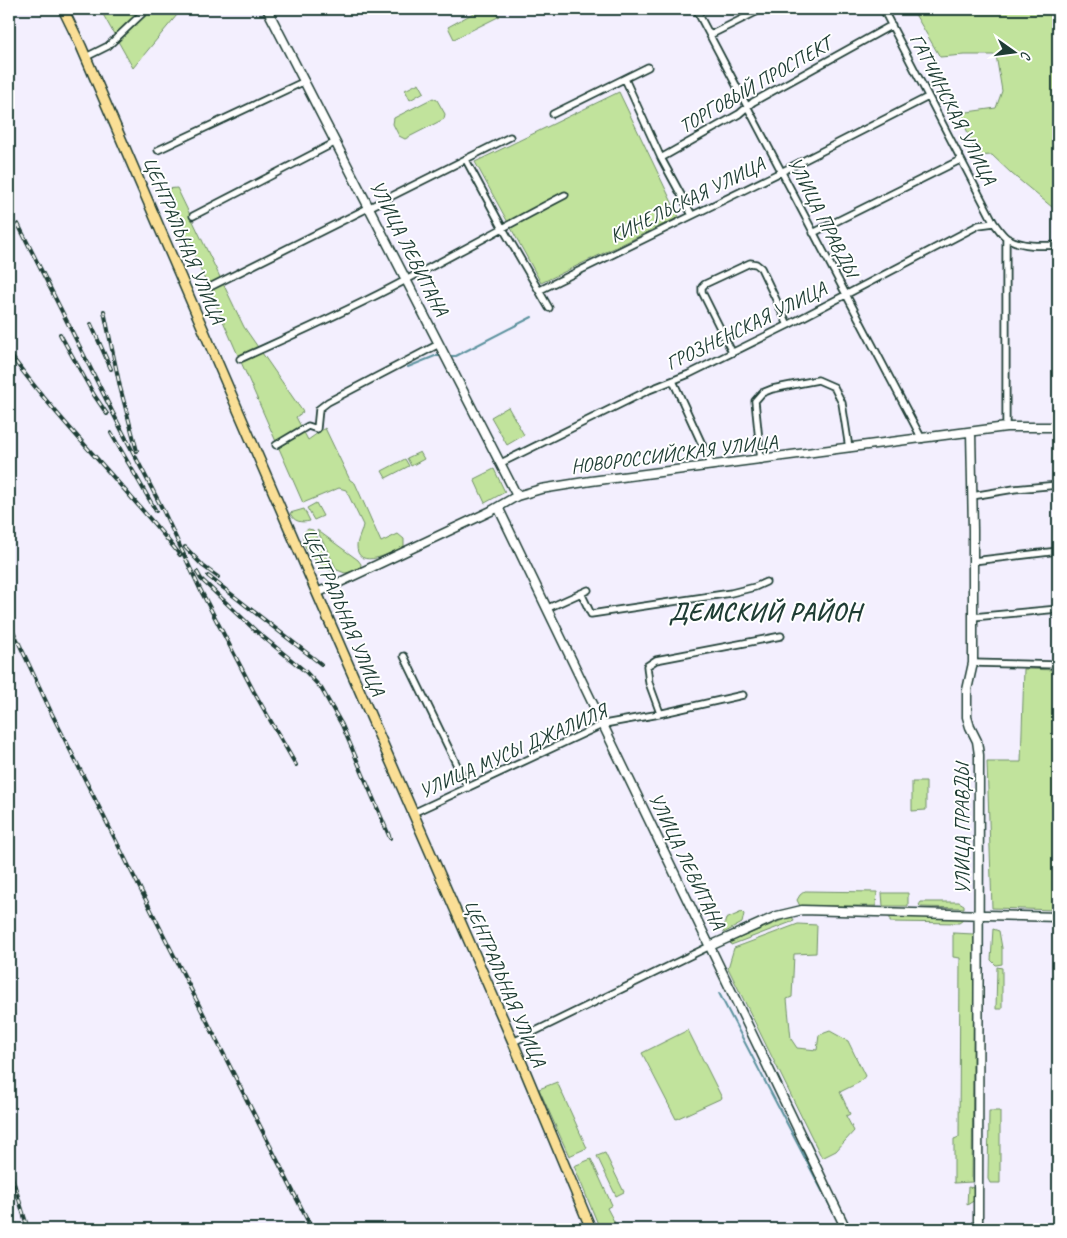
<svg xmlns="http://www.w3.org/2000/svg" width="1067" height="1238" font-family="Caveat,sans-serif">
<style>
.green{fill:#c1e39c;stroke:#709068}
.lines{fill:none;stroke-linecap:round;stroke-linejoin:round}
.stream{stroke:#5c929e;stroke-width:2}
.street-casing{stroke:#1f3d34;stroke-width:9}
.secondary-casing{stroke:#1f3d34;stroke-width:11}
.primary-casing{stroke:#1f3d34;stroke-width:12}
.street{stroke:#fff;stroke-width:5.5}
.secondary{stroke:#fff;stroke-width:8}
.primary{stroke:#fadf96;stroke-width:9}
.rail-casing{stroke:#1f3d34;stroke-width:4}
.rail{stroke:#fff;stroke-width:2;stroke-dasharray:5.5;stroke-linecap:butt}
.labels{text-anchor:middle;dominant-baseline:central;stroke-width:4;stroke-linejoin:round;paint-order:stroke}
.street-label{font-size:20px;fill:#1f3d34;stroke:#fff}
.district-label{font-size:25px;font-weight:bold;letter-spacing:1px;fill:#1f3d34;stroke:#fff}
</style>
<rect width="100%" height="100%" fill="#f3effe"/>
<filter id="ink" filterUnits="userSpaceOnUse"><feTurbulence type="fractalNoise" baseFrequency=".02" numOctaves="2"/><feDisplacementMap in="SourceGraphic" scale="10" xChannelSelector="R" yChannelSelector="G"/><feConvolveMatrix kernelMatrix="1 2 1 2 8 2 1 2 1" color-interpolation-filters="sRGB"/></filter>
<g filter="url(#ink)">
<path class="green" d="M 100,9 L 182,9 L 133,68 Z
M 481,9 L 488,9 L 500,16 L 454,39 L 448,27 Z
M 912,9 L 1058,9 L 1058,212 L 1012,174 L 992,155 L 977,156 L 960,113 L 996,108 L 1002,91 L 996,55 L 964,55 L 940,57 Z
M 419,83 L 424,92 L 410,100 L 405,90 Z
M 619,92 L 679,217 L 541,283 L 475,162 Z
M 433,98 L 437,100 L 445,114 L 444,119 L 405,139 L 399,136 L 393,124 L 394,118 Z
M 177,188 L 244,327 L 303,412 L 296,417 L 308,440 L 325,428 L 350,480 L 355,483 L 381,542 L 398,534 L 404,539 L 404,547 C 393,552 356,572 357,545 C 358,538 362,532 363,525 L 346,490 L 339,488 L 303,503 L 165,189 Z
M 508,407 L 524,435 L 507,445 L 491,417 Z
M 420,452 L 424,459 L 411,466 L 407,458 Z
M 405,459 L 409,466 L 386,478 L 382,471 Z
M 494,469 L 505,492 L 485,503 L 474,479 Z
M 316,503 L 323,516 L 314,520 L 307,508 Z
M 304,509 L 310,521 C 301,523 294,522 290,513 Z
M 308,529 L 313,530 L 333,571 C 318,566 301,550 303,533 Z
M 317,530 L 358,560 L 361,564 L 360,570 L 345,573 L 337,570 Z
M 1024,669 L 1058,670 L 1058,908 L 1056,910 L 992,908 L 987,762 L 1021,762 Z
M 912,782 L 926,782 L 926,810 L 912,811 Z
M 805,891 L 877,892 L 876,906 L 800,906 L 797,900 L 800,895 Z
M 882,893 L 908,893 L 908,906 L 883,906 Z
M 921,902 L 959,902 L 964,905 L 964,908 L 921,907 L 919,905 Z
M 742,912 L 744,914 L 742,923 L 724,933 L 723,928 L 726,919 Z
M 890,914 L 963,915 L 962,921 L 959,923 L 890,922 Z
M 792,916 L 794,921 L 731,945 L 730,942 Z
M 798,924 L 817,925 L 816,953 L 794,954 L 792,997 L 787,999 L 791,1039 L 797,1048 L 817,1050 L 819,1035 L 830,1031 L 848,1041 L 865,1076 L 860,1082 L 840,1092 L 850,1114 L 846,1116 L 854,1131 L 836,1151 L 822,1158 L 728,968 L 734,948 Z
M 993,929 L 999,931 L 1002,948 L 1002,964 L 996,965 L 991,960 Z
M 953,933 L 974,934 L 972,1182 L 954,1183 L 954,1139 L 959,1137 L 960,958 L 953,957 Z
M 997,967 L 1002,968 L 1002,1009 L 996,1009 Z
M 688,1030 L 722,1098 L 676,1119 L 642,1053 Z
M 557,1082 L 587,1148 L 569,1156 L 539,1089 Z
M 989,1111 L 1000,1111 L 1000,1183 L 990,1183 L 988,1179 Z
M 605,1153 L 624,1192 L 616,1196 L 597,1156 Z
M 591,1159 L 612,1205 L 607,1208 L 618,1229 L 600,1229 L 574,1166 Z
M 968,1187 L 974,1188 L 975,1200 L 967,1205 Z"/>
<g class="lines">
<path class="stream" d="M 449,356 L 456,356 L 532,317
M 408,367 L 435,356 L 442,356
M 719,993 L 842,1229"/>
<g class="street-casing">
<path id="street" d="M 696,9 L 922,439
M 883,9 L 994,223
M 710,35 L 762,9
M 86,57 L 108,46 L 147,9
M 625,79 L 661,158 L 692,215
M 553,114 L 648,67
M 158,150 L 305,81
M 661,158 L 739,114 L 753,102 L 892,25
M 466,160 L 502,227 L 549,308
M 193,216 L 336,142
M 813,233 L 960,160
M 208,288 L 510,137
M 540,290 L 787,169 L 928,97
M 732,352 L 702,292 L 702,287 L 705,284 L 750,263 L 756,264 L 761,268 L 788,325
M 240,359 C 295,334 350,310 404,281 C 458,253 511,223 565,195
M 673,381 L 712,466
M 1006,427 L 1006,238
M 276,445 L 308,426 L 317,429 L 319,409 L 328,402 L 439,344
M 761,460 L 755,401 L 762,393 L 772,389 L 802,383 L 818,380 L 834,387 L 842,403 L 849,448
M 501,463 L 649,390 L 689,374 L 788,325 L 979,225 L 994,223 C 998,228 1002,235 1007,238 C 1022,247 1042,246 1058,245
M 972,496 L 1014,489 L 1058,485
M 973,561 L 1058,551
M 581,593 L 591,614 L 731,593 L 755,587 L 766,582
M 548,608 L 588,590
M 973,617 L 1058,609
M 404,656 L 468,788
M 973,663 L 1058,665
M 660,713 L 649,683 L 647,666 L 656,660 L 781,636
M 413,813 L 604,724 L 654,715 L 743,695
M 513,1042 L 710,946"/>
</g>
<g class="secondary-casing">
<path id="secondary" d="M 267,9 L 517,496
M 971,432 L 973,530 L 973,663 L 967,690 L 967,717 L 970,727 L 977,741 L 979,755 L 978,1229
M 498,507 L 846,1229
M 317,593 L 491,511 L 517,496 L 541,489 L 591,481 L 1006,427 L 1058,427
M 710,946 L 777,916 L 802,910 L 1058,917"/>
</g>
<g class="primary-casing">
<path id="primary" d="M 63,9 L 81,46 L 317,593 L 513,1042 L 591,1229"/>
</g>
<use href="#street" class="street"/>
<use href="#secondary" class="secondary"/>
<use href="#primary" class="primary"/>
<g class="rail-casing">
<path id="rail" d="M 18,224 L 120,427 L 162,508 L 200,589 L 254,692 L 296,765
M 104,311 L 120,387 L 137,451
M 91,324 L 111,369
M 60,334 L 94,395 L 107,414
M 9,353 C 61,424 125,486 180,555
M 111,433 L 156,511
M 185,547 L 203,566 L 218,577
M 197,572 L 201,579 L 256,631 L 306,672 L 321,688 L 342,725 L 390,838
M 208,576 L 321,664
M 9,622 L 52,714 L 312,1229
M 9,1167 L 28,1229
M 9,1203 L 16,1229"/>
</g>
<use href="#rail" class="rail"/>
</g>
</g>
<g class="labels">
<g class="street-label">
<text transform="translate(755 85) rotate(-30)">ТОРГОВЫЙ ПРОСПЕКТ</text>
<text transform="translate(953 109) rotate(63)">ГАТЧИНСКАЯ УЛИЦА</text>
<text transform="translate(687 200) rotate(-26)">КИНЕЛЬСКАЯ УЛИЦА</text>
<text transform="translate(823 217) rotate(63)">УЛИЦА ПРАВДЫ</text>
<text transform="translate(184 240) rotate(67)">ЦЕНТРАЛЬНАЯ УЛИЦА</text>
<text transform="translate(409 248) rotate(63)">УЛИЦА ЛЕВИТАНА</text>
<text transform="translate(746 326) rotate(-26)">ГРОЗНЕНСКАЯ УЛИЦА</text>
<text transform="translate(674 454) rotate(-7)">НОВОРОССИЙСКАЯ УЛИЦА</text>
<text transform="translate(344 612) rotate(67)">ЦЕНТРАЛЬНАЯ УЛИЦА</text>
<text transform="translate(513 751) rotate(-24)">УЛИЦА МУСЫ ДЖАЛИЛЯ</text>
<text transform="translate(962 829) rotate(-90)">УЛИЦА ПРАВДЫ</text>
<text transform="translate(687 861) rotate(64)">УЛИЦА ЛЕВИТАНА</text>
<text transform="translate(505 983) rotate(67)">ЦЕНТРАЛЬНАЯ УЛИЦА</text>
</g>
<g class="district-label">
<text x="765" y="612">ДЕМСКИЙ РАЙОН</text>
</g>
</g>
<rect width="1067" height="1238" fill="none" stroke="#fff" stroke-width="30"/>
<rect x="15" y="15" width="1037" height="1208" fill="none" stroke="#1f3d34" stroke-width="2" filter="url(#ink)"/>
<g transform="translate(1014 52) rotate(104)" stroke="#ffffff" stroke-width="4" paint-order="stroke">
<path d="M0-4L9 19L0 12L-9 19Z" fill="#1f3d34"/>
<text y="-8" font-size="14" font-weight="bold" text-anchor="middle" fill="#1f3d34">С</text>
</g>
</svg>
